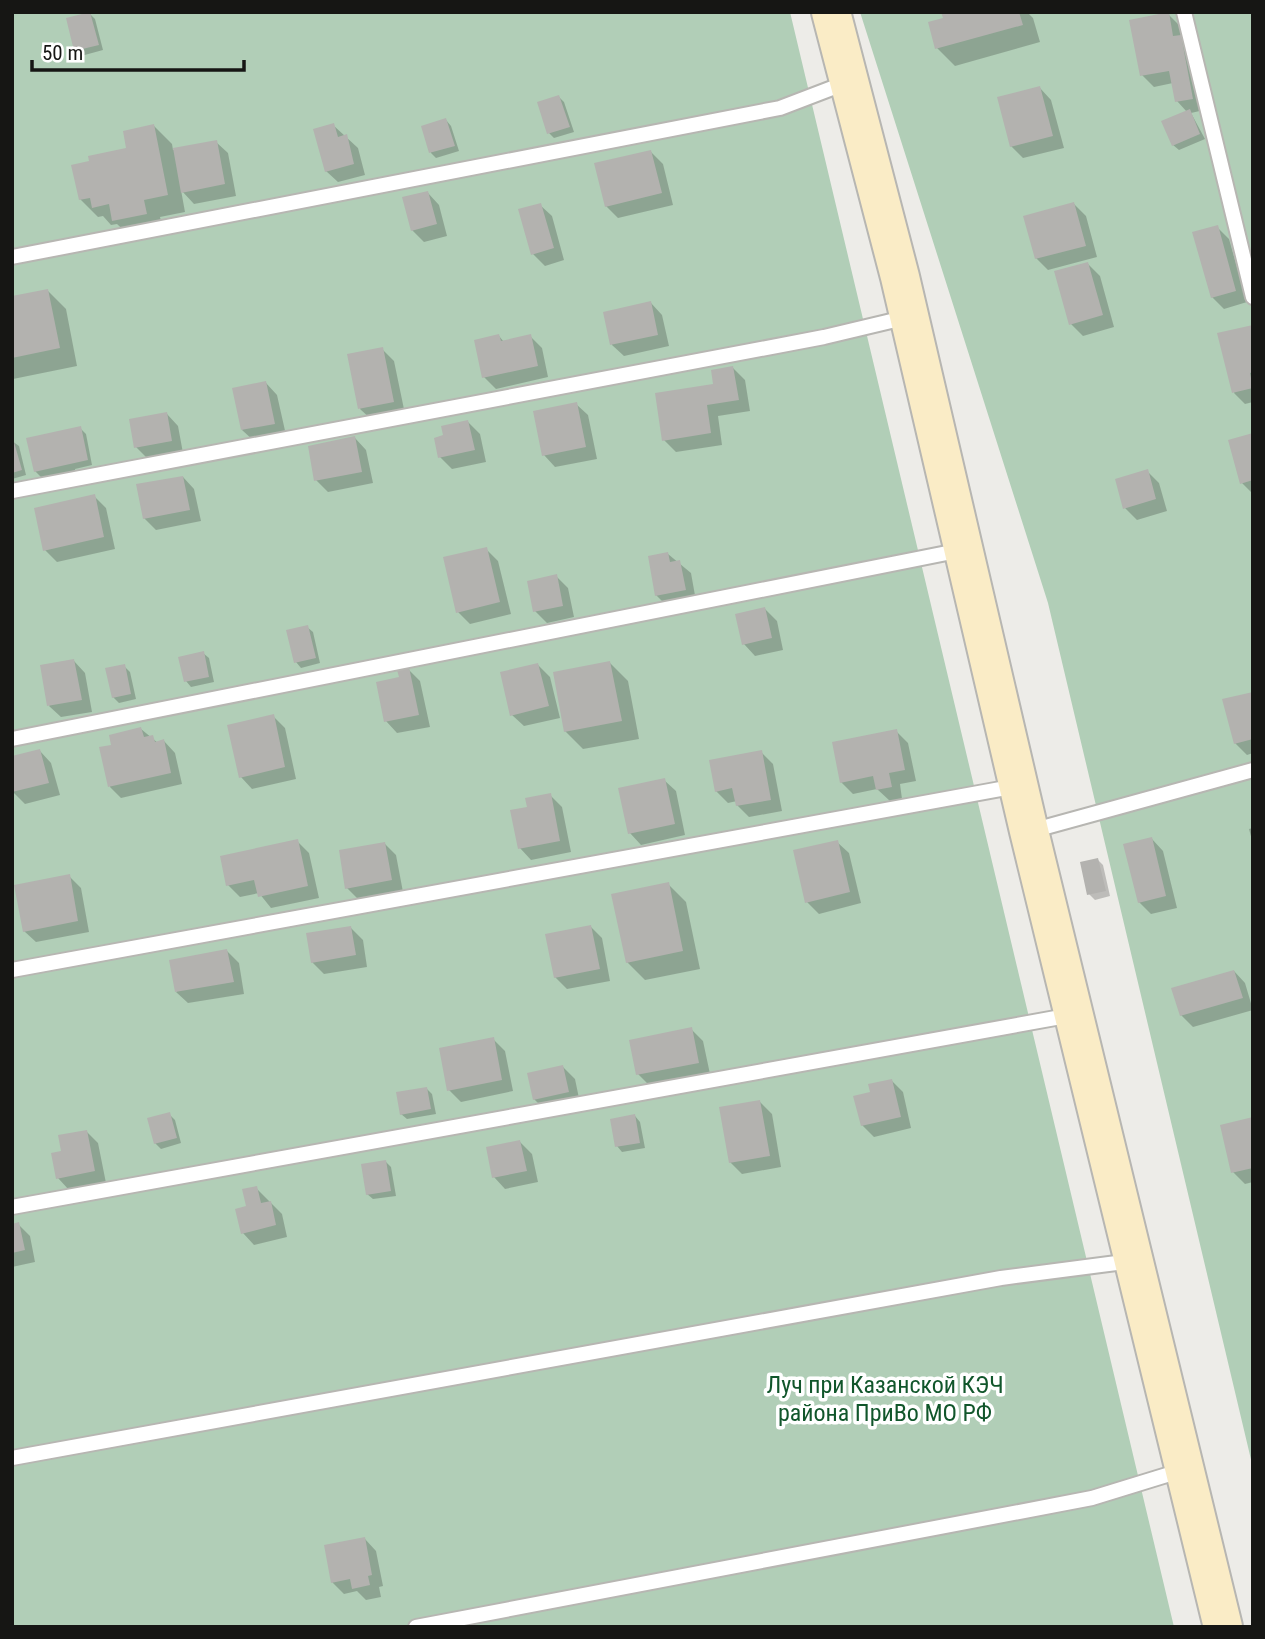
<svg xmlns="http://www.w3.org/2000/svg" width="1265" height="1639" font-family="'Roboto Condensed',sans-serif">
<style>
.green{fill:#b1ceb7}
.shadow{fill:#0003}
.building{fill:#b3b2af}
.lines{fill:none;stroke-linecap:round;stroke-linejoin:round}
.lane-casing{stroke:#b7b6b2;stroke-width:18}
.secondary-casing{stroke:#b7b6b2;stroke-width:42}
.lane{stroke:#fff;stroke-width:14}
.secondary{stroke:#faecc6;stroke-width:38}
.labels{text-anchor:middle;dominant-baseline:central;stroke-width:7;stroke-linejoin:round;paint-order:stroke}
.park-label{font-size:24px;fill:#11562b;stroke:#fff}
</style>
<rect width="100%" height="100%" fill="#edece8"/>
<path class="green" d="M 12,12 L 790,12 L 1174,1627 L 12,1627 Z
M 860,12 L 1253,12 L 1253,1468 L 1048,603 Z"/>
<path class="shadow" d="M 943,12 L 1027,12 L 1033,18 L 1040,42 L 955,66 L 937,48 L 945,19 Z
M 90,14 L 95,19 L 103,50 L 81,56 L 76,50 Z
M 1168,14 L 1180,26 L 1182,39 L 1192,48 L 1204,110 L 1191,113 L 1205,139 L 1179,150 L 1173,145 L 1187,112 L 1177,101 L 1173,83 L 1154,87 L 1142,75 Z
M 1040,88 L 1051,100 L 1064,148 L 1023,158 L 1011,146 Z
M 559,97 L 564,102 L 574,132 L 554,138 L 549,133 Z
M 446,120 L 451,126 L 459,151 L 436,158 L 431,153 L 424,127 Z
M 333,125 L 358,148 L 365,175 L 338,182 L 326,171 Z
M 154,126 L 172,144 L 173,150 L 216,142 L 228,153 L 236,196 L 194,204 L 181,190 L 185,212 L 160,217 L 164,232 L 132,238 L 117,224 L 111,225 L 103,216 L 98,217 L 80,199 Z
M 651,152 L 663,164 L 673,205 L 618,218 L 606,206 Z
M 428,193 L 439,205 L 447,236 L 424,242 L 412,230 Z
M 1074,204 L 1086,216 L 1097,257 L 1048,270 L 1036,258 Z
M 540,205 L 552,216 L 564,260 L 545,266 L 533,254 Z
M 1217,227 L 1229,239 L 1247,302 L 1224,309 L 1212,297 Z
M 1088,264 L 1100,276 L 1114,327 L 1083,336 L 1071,324 Z
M 48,291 L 66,309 L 77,366 L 13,379 L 12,298 Z
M 651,303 L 662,315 L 669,346 L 624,356 L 612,345 L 605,314 Z
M 1253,326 L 1253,402 L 1245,404 L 1234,393 Z
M 499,336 L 504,342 L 530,336 L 542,348 L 548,377 L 496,389 L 484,377 Z
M 382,349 L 394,361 L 405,414 L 372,420 L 360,409 Z
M 733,368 L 745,380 L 750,411 L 718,416 L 722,445 L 676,452 L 664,440 Z
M 266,383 L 277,395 L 286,435 L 254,441 L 242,430 Z
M 576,404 L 588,415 L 597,459 L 555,467 L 544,455 Z
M 167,414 L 178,426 L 183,453 L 148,459 L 136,447 Z
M 468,422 L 480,434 L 486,462 L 452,469 L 440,457 Z
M 80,428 L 86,434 L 92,465 L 75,469 L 76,477 L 47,483 L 35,471 Z
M 1253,435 L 1253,494 L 1242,483 Z
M 355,438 L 366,450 L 373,483 L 328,492 L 316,480 Z
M 12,441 L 19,446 L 26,475 L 12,479 Z
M 1147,471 L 1159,483 L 1167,511 L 1137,520 L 1125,508 Z
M 183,477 L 194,489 L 201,521 L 156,530 L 144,518 Z
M 94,496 L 106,508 L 115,549 L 57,562 L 45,550 Z
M 486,549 L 498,561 L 511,614 L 470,624 L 458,612 Z
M 668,554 L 691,573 L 696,601 L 668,607 L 656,595 Z
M 556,576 L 568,588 L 574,617 L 547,623 L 535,611 Z
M 765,609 L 777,621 L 783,650 L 755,656 L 744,644 Z
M 307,627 L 313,632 L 320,663 L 301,668 L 296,662 Z
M 203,653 L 209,658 L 214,682 L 191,687 L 186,681 Z
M 74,661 L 85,673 L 92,712 L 61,717 L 49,706 Z
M 610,663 L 628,681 L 639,739 L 583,749 L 565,731 Z
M 538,665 L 550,677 L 560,718 L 524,726 L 512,715 Z
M 124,666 L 130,672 L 136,699 L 119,703 L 113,697 Z
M 408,669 L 420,681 L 430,727 L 397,733 L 386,721 L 401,679 Z
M 1253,693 L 1253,753 L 1247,755 L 1235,743 Z
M 273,716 L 285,728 L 296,779 L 252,789 L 241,777 Z
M 141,729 L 158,743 L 164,741 L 175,753 L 182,784 L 121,798 L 110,787 L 113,746 Z
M 896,731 L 908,743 L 916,781 L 900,784 L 902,799 L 890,801 L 877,789 L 853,794 L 841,782 Z
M 40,751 L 51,763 L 60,795 L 25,804 L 13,792 Z
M 761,752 L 773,764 L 782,811 L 749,817 L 737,805 L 737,801 L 728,803 L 716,791 Z
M 664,780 L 676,791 L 685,835 L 641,845 L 630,833 Z
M 550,795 L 562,807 L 571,852 L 531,860 L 520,848 L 529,808 Z
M 1253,828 L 1253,844 L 1249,829 Z
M 1152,839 L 1163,851 L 1177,908 L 1151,914 L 1139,902 Z
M 297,841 L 309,853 L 319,898 L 271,908 L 259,893 L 240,897 L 228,885 Z
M 837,842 L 849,853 L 861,903 L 819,914 L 807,902 Z
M 385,844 L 396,855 L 403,892 L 359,900 L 347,888 Z
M 1097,859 L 1103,865 L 1110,896 L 1095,900 L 1089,894 Z
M 69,876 L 81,888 L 89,932 L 36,942 L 24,931 Z
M 668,884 L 686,902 L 700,969 L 645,980 L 627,962 Z
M 591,927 L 602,938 L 610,981 L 567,989 L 555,977 Z
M 351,928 L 363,940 L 367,967 L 324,974 L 312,962 Z
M 227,951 L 239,963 L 244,994 L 188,1003 L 176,992 Z
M 1234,971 L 1245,983 L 1253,1010 L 1193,1027 L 1181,1015 Z
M 691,1029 L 703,1041 L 710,1074 L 650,1086 L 638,1074 Z
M 493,1039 L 505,1051 L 513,1091 L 461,1102 L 449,1090 Z
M 563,1067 L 575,1079 L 580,1103 L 546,1111 L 534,1099 Z
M 891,1080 L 903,1092 L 911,1128 L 874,1137 L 862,1125 L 872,1093 Z
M 426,1088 L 432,1094 L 436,1114 L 407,1119 L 401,1114 Z
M 760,1102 L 772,1114 L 781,1167 L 742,1174 L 730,1162 Z
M 169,1114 L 175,1120 L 181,1143 L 161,1149 L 155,1143 Z
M 635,1116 L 640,1122 L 645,1148 L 622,1152 L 617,1146 Z
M 1253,1119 L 1253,1182 L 1245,1184 L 1233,1172 Z
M 86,1131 L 98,1143 L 106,1183 L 69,1190 L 58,1178 L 63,1152 Z
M 520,1142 L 532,1154 L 538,1182 L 505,1189 L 494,1177 Z
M 386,1162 L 391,1167 L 396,1196 L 373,1199 L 367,1194 Z
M 256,1188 L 282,1214 L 287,1237 L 254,1245 L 243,1233 L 248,1208 Z
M 18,1224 L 30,1236 L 35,1262 L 12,1267 L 12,1225 Z
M 365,1539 L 376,1551 L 383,1586 L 379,1587 L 381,1597 L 366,1600 L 357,1591 L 344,1594 L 332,1582 Z"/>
<path class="building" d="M 90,12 L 99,45 L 74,51 L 66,18 Z
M 941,12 L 1019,12 L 1023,25 L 935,49 L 928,22 L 943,18 Z
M 1169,12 L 1173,36 L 1181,35 L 1193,99 L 1175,102 L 1169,71 L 1140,76 L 1129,20 Z
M 1040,86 L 1053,136 L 1010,147 L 997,97 Z
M 559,95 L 570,127 L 547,134 L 537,102 Z
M 1190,109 L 1200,134 L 1172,146 L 1161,121 Z
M 446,118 L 455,146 L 429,153 L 421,126 Z
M 334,123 L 338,137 L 347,134 L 354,164 L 325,172 L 313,129 Z
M 154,124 L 168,195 L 144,200 L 147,214 L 112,221 L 109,204 L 92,208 L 90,198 L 79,200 L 71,165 L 89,161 L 88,156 L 126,148 L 123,131 Z
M 217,140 L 225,184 L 181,193 L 173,148 Z
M 651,150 L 662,193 L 605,207 L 594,163 Z
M 428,191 L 437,224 L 411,231 L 402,197 Z
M 1074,202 L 1086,246 L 1035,259 L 1023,216 Z
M 541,203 L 554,248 L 531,255 L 518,209 Z
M 1218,225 L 1236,291 L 1211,298 L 1192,232 Z
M 1088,262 L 1103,315 L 1069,325 L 1054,271 Z
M 48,289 L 60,348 L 12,358 L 12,296 Z
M 651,301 L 658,335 L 610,345 L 603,312 Z
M 1253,325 L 1253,372 L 1250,373 L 1253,388 L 1232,393 L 1217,333 Z
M 499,334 L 501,341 L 531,334 L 538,366 L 482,378 L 474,340 Z
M 383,347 L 394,402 L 358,409 L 347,354 Z
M 733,366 L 739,400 L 707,405 L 711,433 L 662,441 L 655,393 L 713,384 L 711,370 Z
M 266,381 L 275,424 L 241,430 L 232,388 Z
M 577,402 L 586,447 L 542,456 L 533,411 Z
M 167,412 L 172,441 L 134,448 L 129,419 Z
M 468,420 L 475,450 L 438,458 L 434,438 L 443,435 L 441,426 Z
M 81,426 L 88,460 L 34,472 L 26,438 Z
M 1253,433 L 1253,480 L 1240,484 L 1228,440 Z
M 12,435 L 22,470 L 12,473 Z
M 355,436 L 362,472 L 314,481 L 308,446 Z
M 1148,469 L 1156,499 L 1123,509 L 1115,479 Z
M 183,476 L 190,510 L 143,519 L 136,484 Z
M 95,494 L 104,537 L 43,551 L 34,508 Z
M 487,547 L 500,602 L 456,613 L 443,557 Z
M 668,552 L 670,562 L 680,560 L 686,590 L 655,596 L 648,556 Z
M 557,574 L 563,606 L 533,612 L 527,581 Z
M 765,607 L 772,638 L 742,645 L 735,614 Z
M 308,625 L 316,658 L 294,663 L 286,630 Z
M 204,651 L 209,677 L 184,682 L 178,657 Z
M 74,659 L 82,700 L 47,706 L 40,665 Z
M 610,661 L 622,721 L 564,732 L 553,672 Z
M 538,663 L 549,706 L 510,716 L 500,672 Z
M 125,664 L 131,694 L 112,698 L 105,668 Z
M 409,667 L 419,715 L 384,722 L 376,682 L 399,677 L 397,670 Z
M 1253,692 L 1253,739 L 1234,744 L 1222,699 Z
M 274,714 L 285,767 L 239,778 L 227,725 Z
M 141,727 L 144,737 L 153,735 L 155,742 L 164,739 L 171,773 L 108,787 L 99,747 L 111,745 L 109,735 Z
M 897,729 L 905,770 L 889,773 L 892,787 L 876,790 L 873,776 L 840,783 L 832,742 Z
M 40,749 L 49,783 L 12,792 L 12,756 Z
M 762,750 L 771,800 L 736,806 L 732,788 L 715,792 L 709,760 Z
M 665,778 L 675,824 L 628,834 L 618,788 Z
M 551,793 L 560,841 L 518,849 L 510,810 L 527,807 L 525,798 Z
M 1152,837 L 1166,896 L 1138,903 L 1123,844 Z
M 298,839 L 308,886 L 258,897 L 254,880 L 226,886 L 220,856 Z
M 838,840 L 850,892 L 805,903 L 793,850 Z
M 385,842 L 392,880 L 345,889 L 339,850 Z
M 1098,858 L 1106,891 L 1087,895 L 1080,862 Z
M 70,874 L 78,921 L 23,932 L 14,885 Z
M 669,882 L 683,951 L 626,963 L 611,894 Z
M 591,925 L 600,969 L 554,978 L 545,934 Z
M 351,926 L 356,955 L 311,963 L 306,933 Z
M 227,949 L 234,982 L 175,992 L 169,960 Z
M 1234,970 L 1243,998 L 1180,1016 L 1171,988 Z
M 692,1027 L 699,1063 L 636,1075 L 629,1040 Z
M 494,1037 L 502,1080 L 447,1091 L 439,1048 Z
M 563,1065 L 569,1092 L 533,1100 L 527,1073 Z
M 892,1079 L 901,1117 L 861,1126 L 853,1096 L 870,1092 L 868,1084 Z
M 427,1087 L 431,1109 L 400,1115 L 396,1092 Z
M 760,1100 L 770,1156 L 729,1163 L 719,1107 Z
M 170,1112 L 177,1138 L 154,1144 L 147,1118 Z
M 635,1114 L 640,1143 L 615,1147 L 610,1119 Z
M 1253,1117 L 1253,1168 L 1231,1173 L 1220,1125 Z
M 87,1130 L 95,1171 L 56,1179 L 51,1153 L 61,1151 L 58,1135 Z
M 520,1140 L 527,1171 L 492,1178 L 486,1147 Z
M 386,1160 L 391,1191 L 366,1195 L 361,1164 Z
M 257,1186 L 261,1203 L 271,1201 L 276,1225 L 241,1234 L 235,1209 L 246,1206 L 242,1189 Z
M 19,1222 L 25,1250 L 12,1253 L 12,1224 Z
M 365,1537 L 372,1575 L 368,1576 L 370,1585 L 352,1589 L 350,1579 L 331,1583 L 324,1545 Z"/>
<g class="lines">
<g class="lane-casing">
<path id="lane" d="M 1184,12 L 1253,297
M 12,257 L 780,108 L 848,82
M 12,491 L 824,337 L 908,317
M 12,739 L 962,550
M 1031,831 L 1253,770
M 12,970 L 1017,786
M 12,1207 L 1072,1015
M 12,1458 L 1001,1278 L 1132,1261
M 416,1627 L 1092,1498 L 1183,1470"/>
</g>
<g class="secondary-casing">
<path id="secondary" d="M 831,12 L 900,277 L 1029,831 L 1223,1627"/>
</g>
<use href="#lane" class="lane"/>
<use href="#secondary" class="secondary"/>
</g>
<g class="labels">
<g class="park-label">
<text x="885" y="1385">Луч при Казанской КЭЧ<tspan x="885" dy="28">района ПриВо МО РФ</tspan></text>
</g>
</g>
<rect width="1265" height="1639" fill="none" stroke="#161614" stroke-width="28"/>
<path d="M32 60v10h212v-10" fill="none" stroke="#161614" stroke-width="3.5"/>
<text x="42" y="60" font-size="21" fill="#161614" stroke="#ffffff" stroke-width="5" paint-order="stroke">50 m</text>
</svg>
